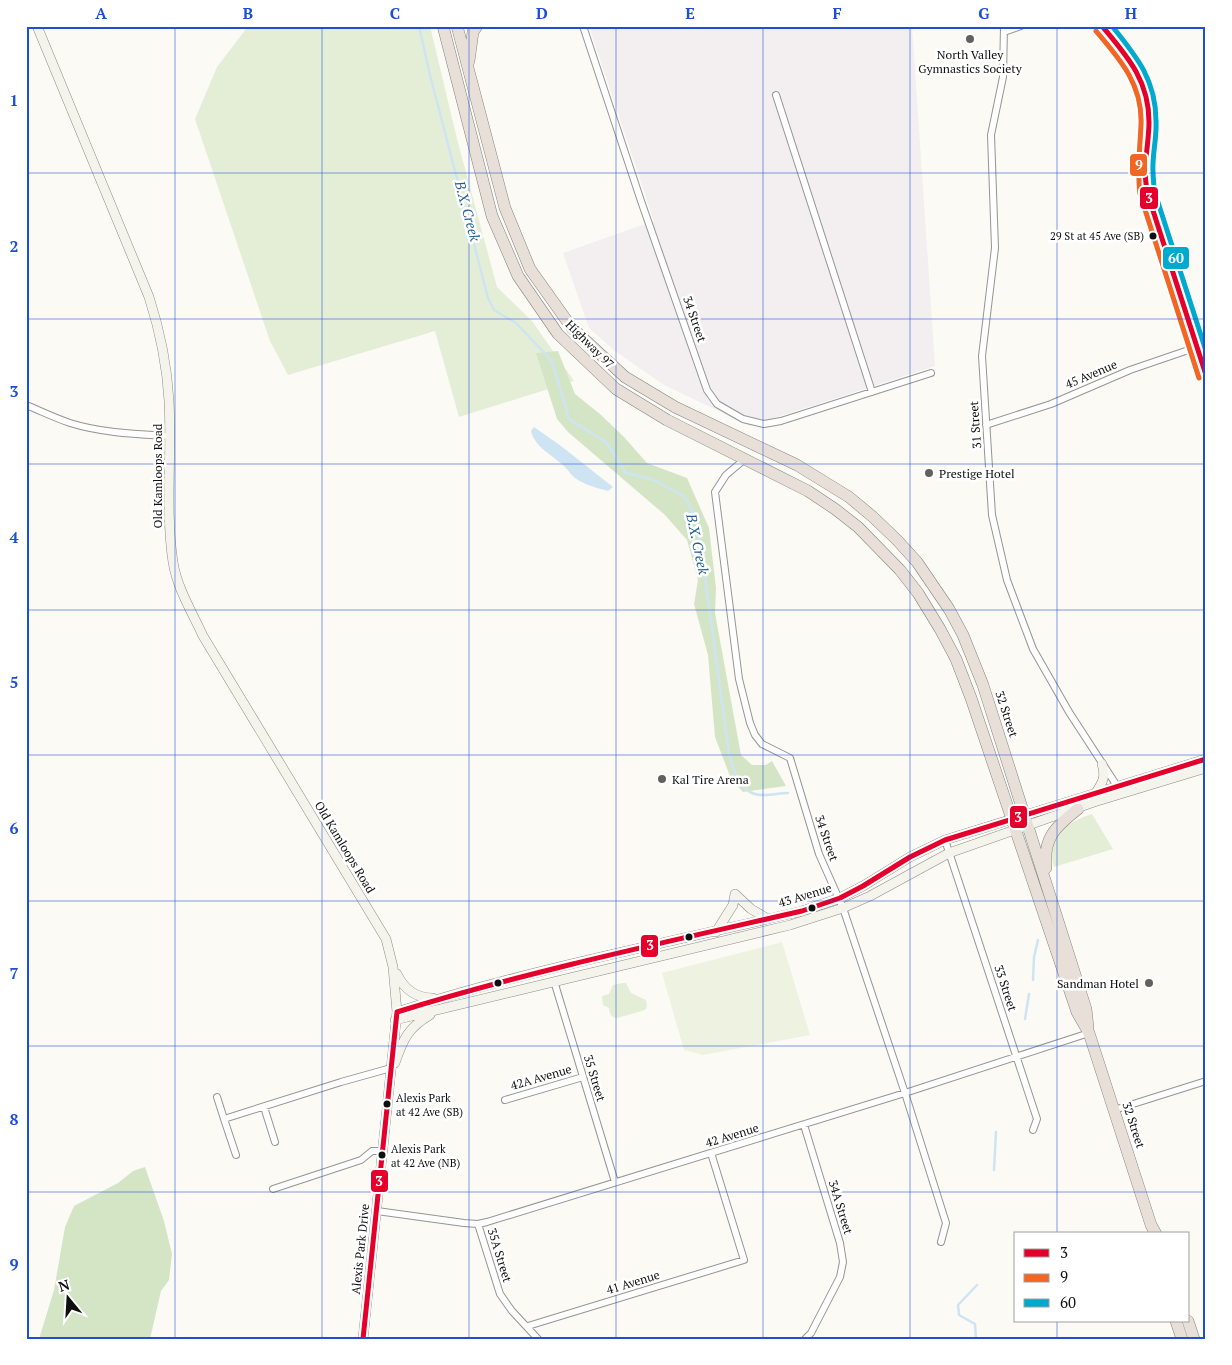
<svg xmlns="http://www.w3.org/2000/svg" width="1232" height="1365" font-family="'PT Serif',serif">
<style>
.industrial{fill:#f3eef0}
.green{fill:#e4eed7}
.forest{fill:#d4e5c6}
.pitch{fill:#edf3e0}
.water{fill:#cfe4f2}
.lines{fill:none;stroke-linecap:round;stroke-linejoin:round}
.stream{stroke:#cfe4f2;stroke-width:2.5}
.street-casing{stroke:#959593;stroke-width:8}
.secondary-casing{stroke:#8c8b89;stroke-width:10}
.highway-casing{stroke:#838280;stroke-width:12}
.street{stroke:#fefefe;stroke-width:6}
.secondary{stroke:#f4f4ec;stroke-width:9}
.highway{stroke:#e8e0d8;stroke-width:11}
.bus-1-casing{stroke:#fff;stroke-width:9}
.bus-2-casing{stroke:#fff;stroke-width:9}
.bus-3-casing{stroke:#fff;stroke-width:9}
.bus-1{stroke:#e4002b;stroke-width:5}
.bus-2{stroke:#f26522;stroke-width:5}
.bus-3{stroke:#00a9ce;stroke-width:5}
.grid{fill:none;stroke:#1d4ed8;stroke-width:1;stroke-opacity:0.55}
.poi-dot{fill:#626160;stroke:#fff;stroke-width:2}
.bus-dot{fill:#0f0f0f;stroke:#fff;stroke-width:2}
.labels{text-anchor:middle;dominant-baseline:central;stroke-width:5;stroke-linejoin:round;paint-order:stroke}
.bus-label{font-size:11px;fill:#0f0f0f;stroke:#fff;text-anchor:start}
.poi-label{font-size:12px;fill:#0f0f0f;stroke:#fff;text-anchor:start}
.street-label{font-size:12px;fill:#0f0f0f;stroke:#fff}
.water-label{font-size:14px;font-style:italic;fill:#255e94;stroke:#fff}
.line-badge{stroke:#fff;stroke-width:2}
.badge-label{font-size:14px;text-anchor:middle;font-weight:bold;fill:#fff}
.neatline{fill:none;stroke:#1d4ed8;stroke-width:2}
.grid-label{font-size:16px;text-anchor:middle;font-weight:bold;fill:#1d4ed8}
</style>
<rect width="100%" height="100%" fill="#fbfaf5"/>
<path class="industrial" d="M 589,26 L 912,26 L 935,366 L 750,426 L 664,385 L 615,351 L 589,328 L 563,253 L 654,221 Z"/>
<path class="green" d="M 246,26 L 430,26 L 457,139 L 497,287 L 532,321 L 574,381 L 459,417 L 435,331 L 288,375 L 270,341 L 195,119 L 217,67 L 246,29 Z
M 1092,814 L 1113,849 L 1054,867 C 1045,838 1066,822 1092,814 Z
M 622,983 L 626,983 L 631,993 L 646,1000 L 647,1005 L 646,1009 L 642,1011 L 617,1018 C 610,1017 610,1014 609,1008 L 603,1005 L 602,996 L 609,994 L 613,985 Z"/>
<path class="forest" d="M 558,351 L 575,394 L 600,414 L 624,437 L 647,463 L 687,478 L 709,528 L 716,588 L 715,613 L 741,755 L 752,765 L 766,765 L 772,761 L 786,786 L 743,792 L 731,779 L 715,737 L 708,655 L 694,604 L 698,580 L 687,540 L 665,515 L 568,432 L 557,419 L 536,353 Z
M 145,1167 L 164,1221 L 172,1254 L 169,1280 L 161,1291 L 150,1339 L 39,1339 L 54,1290 L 65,1227 L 74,1206 L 118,1183 L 133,1171 Z"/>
<path class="pitch" d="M 782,942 L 810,1035 L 703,1055 L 684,1050 L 662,973 Z"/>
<path class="water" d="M 534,427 L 561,446 L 613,487 L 608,491 C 597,488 585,485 575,478 C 571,475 568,470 565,467 C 553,455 535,448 531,431 Z"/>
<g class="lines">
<path class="stream" d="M 419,26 L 430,75 L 488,298 L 494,310 L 516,323 L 552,361 L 569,419 L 606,442 L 626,473 L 654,480 L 684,496 L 693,513 L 701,548 L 729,754 C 734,773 741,796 764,795 C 773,795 780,793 788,793
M 1033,980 L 1034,957 L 1038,940
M 1025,1019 L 1029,994
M 994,1170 L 996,1132
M 976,1339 L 975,1324 L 959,1315 L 958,1305 L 977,1285"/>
<g class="street-casing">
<path id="street" d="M 583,26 L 641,201 L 707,390 L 717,404 L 743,419 L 764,424 L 781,421 L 931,373
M 1004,26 L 1003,77 L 991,135 L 995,248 L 982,356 L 992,515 L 1007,580 L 1033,649 L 1069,712 L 1119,789
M 1102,26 L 1131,61 L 1142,84 L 1148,107 L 1149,123 L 1145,171 L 1147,192 L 1206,376
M 1004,32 L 1021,26
M 776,95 L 872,392
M 26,405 C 41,411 55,418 70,423 C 102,433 136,434 170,436
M 986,425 L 1051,404 L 1130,370 L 1206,344
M 745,459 L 726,475 L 715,492 L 739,679 L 750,723 L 755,735 L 762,744 L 790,758 L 819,854 L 843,908 L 905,1093 L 946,1223 L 941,1242
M 945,840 L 1037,1119 L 1033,1130
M 554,981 L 615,1182
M 217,1097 L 224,1119 L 341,1082 L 391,1068
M 505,1100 L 583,1077
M 264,1107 L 275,1142
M 1114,1110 L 1206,1081
M 224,1119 L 236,1155
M 804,1125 L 840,1243 L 843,1262 L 840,1277 L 811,1333 L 805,1339
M 273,1189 L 361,1160 L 372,1151 L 383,1151
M 377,1211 L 464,1223 L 478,1224 L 487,1222 L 905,1093 L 1089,1033
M 478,1224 L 500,1294 L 512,1311 L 538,1339
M 528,1326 L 744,1260 L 711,1153"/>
</g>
<g class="secondary-casing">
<path id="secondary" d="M 37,26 L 149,297 C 160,331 167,365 169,401 C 172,455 165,509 173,562 C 177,588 192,612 203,636 L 386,939 L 393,967 L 397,1012 L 363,1339
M 1095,794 C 1103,782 1106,777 1102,764
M 735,894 L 751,909 L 768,919
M 716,932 L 733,905 L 735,894
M 397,974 C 404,989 415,998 433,998
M 397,1012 C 530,969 667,943 802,911 L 840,898 L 863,886 L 910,857 L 945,840 L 1206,759
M 395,1020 L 790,925 L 843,908 L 870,896 L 949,853 L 1094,802 L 1206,768
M 395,1063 C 403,1039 408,1028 430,1015"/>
</g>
<g class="highway-casing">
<path id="highway" d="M 443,26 L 492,216 L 518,276 L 558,334 L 616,389 L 667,420 L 808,491 L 835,509 L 858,527 L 900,570 L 918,593 L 940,629 L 956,659 L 971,698 L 1077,1012 L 1089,1033 L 1151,1225 L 1156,1234
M 457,26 L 505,208 L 530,269 L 572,328 L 625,377 L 675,407 L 797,465 L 849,497 L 873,517 L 897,540 L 917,562 L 949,609 L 963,635 L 983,685 L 1086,1009 L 1088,1027
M 469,61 L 473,32 L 477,26
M 1046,868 C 1043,838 1055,827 1078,809
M 1176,1321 L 1182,1339
M 1188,1321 L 1194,1339"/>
</g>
<use href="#street" class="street"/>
<use href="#secondary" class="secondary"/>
<use href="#highway" class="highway"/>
<g class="bus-1-casing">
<path id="bus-1" d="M 1102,26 C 1127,56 1149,80 1149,122 C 1149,137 1146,153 1145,169 C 1145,176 1146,184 1147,192 L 1206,375
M 363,1339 L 397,1012 C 530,971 666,942 802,911 L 840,898 L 863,886 L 910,857 L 945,840 L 1206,759"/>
</g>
<g class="bus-2-casing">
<path id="bus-2" d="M 1096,31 C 1120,59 1143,85 1141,125 C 1140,148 1137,170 1140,194 L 1199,378"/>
</g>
<g class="bus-3-casing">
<path id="bus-3" d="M 1112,26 C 1137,57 1156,80 1156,121 C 1157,138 1152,155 1153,171 C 1153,178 1154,184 1154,190 L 1206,351"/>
</g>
<use href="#bus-1" class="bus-1"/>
<use href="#bus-2" class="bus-2"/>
<use href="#bus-3" class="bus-3"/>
</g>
<path class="grid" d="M 175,26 L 175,1339M 322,26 L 322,1339M 469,26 L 469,1339M 616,26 L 616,1339M 763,26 L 763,1339M 910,26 L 910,1339M 1057,26 L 1057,1234M 26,173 L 1206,173M 26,319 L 1206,319M 26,464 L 1206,464M 26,610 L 1206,610M 26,755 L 1206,755M 26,901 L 1206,901M 26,1046 L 1206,1046M 26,1192 L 1206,1192M 1057,1321 L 1057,1339"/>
<g class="poi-dot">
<circle cx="970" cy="39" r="5"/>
<circle cx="929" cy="473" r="5"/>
<circle cx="662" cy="779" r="5"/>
<circle cx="1149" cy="983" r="5"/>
</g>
<g class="bus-dot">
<circle cx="1153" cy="236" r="4.5"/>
<circle cx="812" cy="908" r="4.5"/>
<circle cx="689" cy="937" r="4.5"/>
<circle cx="498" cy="983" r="4.5"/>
<circle cx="387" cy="1104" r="4.5"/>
<circle cx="382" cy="1155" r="4.5"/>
</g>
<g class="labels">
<g class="bus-label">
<text x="1144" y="236" text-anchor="end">29 St at 45 Ave (SB)</text>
<text x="396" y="1098">Alexis Park<tspan x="396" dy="14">at 42 Ave (SB)</tspan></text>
<text x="391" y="1149">Alexis Park<tspan x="391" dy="14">at 42 Ave (NB)</tspan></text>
</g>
<g class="poi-label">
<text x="970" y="54" text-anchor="middle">North Valley<tspan x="970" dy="14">Gymnastics Society</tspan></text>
<text x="939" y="473">Prestige Hotel</text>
<text x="672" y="779">Kal Tire Arena</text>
<text x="1139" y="983" text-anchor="end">Sandman Hotel</text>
</g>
<g class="street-label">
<text transform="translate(695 319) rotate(71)">34 Street</text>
<text transform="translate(590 344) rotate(45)">Highway 97</text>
<text transform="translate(1091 374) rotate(-23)">45 Avenue</text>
<text transform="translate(975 425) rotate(-94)">31 Street</text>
<text transform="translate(157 476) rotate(-90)">Old Kamloops Road</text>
<text transform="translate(1007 714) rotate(72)">32 Street</text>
<text transform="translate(827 838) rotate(71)">34 Street</text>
<text transform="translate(345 847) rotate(59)">Old Kamloops Road</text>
<text transform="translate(805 895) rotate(-17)">43 Avenue</text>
<text transform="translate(1006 988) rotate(72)">33 Street</text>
<text transform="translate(541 1077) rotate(-16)">42A Avenue</text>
<text transform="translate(595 1078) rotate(73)">35 Street</text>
<text transform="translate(1134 1125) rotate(72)">32 Street</text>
<text transform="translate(732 1135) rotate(-17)">42 Avenue</text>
<text transform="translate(841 1207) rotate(73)">34A Street</text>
<text transform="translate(360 1249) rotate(-84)">Alexis Park Drive</text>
<text transform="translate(500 1255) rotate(73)">35A Street</text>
<text transform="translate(633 1282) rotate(-17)">41 Avenue</text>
</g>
<g class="water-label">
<text transform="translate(468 211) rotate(75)">B.X. Creek</text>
<text transform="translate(698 544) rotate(78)">B.X. Creek</text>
</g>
</g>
<g class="line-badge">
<rect x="1129" y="153" width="19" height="24" rx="5" fill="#f26522"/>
<rect x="1139" y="186" width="20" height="24" rx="5" fill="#e4002b"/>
<rect x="1162" y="246" width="28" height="24" rx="5" fill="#00a9ce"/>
<rect x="1009" y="805" width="19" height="24" rx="5" fill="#e4002b"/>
<rect x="640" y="934" width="19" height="24" rx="5" fill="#e4002b"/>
<rect x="370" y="1169" width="19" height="24" rx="5" fill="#e4002b"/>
</g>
<g class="badge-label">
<text x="1139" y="170">9</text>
<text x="1149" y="203">3</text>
<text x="1176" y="263">60</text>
<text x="1018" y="822">3</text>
<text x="650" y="950">3</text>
<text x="379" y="1186">3</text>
</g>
<rect width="1232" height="1365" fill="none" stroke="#ffffff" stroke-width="55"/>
<rect x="1014" y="1232" width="175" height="90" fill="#ffffff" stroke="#9f9f9f"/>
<rect x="1024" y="1249" width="25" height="8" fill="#e4002b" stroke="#9f9f9f"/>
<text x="1060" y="1258" font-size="15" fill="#0f0f0f">3</text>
<rect x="1024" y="1274" width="25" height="8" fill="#f26522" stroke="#9f9f9f"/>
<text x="1060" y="1282" font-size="15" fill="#0f0f0f">9</text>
<rect x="1024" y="1299" width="25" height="8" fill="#00a9ce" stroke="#9f9f9f"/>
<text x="1060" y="1308" font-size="15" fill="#0f0f0f">60</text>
<g transform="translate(68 1298) rotate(342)" stroke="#ffffff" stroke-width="4" paint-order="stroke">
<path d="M0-4L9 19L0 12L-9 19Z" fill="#0f0f0f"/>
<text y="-8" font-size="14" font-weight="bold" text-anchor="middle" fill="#0f0f0f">N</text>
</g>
<rect x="28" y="28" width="1176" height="1310" class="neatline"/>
<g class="grid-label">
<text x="101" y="19">A</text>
<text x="248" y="19">B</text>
<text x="395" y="19">C</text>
<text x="542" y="19">D</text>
<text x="690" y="19">E</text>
<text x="837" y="19">F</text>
<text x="984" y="19">G</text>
<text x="1131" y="19">H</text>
<text x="14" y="106">1</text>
<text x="14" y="252">2</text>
<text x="14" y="397">3</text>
<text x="14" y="543">4</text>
<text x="14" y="688">5</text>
<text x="14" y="834">6</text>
<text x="14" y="979">7</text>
<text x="14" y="1125">8</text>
<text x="14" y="1270">9</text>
</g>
</svg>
